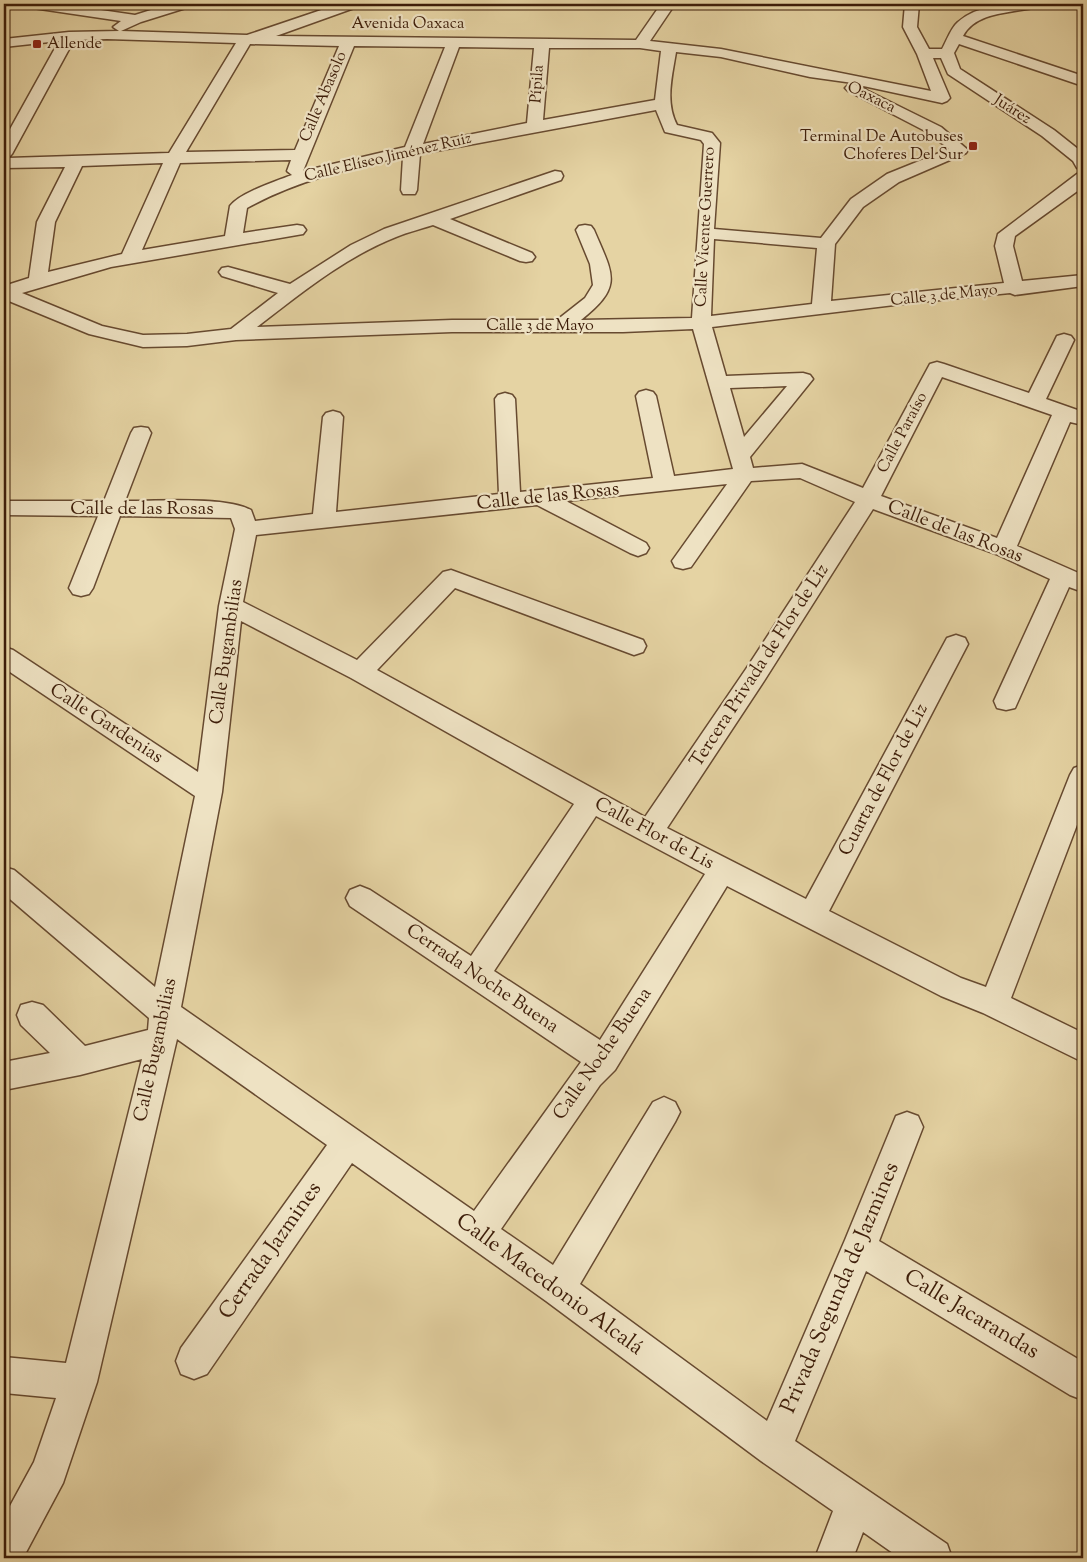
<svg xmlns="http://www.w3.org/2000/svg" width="1087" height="1562" font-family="'Sorts Mill Goudy',serif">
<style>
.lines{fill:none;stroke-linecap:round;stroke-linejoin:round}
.minor-casing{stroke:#674a30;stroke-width:3}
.minor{fill:#eee2c3;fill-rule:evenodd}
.poi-dot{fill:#8f2418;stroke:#eee2c3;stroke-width:2}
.labels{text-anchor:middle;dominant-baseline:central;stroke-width:4.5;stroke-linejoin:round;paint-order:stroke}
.far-street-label{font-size:16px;fill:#3d1d09;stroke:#eee2c3}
.far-poi-label{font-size:16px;fill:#3d1d09;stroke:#eee2c3;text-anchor:start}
.street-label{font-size:19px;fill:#3d1d09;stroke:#eee2c3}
.near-street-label{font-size:22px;fill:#3d1d09;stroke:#eee2c3}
</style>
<rect width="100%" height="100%" fill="#e5d3a3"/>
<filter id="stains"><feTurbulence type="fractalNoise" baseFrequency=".004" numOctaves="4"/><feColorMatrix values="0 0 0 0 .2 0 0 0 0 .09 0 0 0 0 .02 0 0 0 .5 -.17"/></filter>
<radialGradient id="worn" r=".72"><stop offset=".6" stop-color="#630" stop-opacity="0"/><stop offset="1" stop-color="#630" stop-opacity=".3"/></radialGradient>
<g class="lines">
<g class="minor-casing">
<path id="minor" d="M 26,4 L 60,4 L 135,15 L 170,4 L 191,4 L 189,7 L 141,22 L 121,31 L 247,35 L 339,4 L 359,4 L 357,7 L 276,36 L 636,40 L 661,4 L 675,4 L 650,41 L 721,49 L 931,91 L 917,54 L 903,27 L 905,4 L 919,4 L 917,27 L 929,49 L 942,49 C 947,40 951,28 958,22 C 979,3 1013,4 1039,4 L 1037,7 C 1014,13 976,11 963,36 L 1083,76 L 1083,86 L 959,44 L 954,53 L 960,69 L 1054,130 L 1083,153 L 1083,169 L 1077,168 L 1073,161 L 1042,136 L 948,74 L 941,58 L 933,58 L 950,98 L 947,101 L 942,103 L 854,84 L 941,127 L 968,150 L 966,153 L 899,182 L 863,207 L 835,244 L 831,301 L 1004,283 L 995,246 L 998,234 L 1077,174 L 1083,173 L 1083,187 L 1015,236 L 1013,246 L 1022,281 L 1083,275 L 1083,286 L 1015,295 L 1010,293 L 911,303 L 712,327 L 726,376 L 803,373 L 810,375 L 813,379 L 750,457 L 753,468 L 802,464 L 863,488 L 930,364 L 937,362 L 944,364 L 1029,393 L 1057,336 L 1064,334 L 1071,336 L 1074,340 L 1046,399 L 1083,412 L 1083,425 L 1070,422 L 1017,546 L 1083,575 L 1083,592 L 1069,587 L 1015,708 L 1006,710 L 997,708 L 994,701 L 1050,579 L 996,554 L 873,509 L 764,681 L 667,828 L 806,899 L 947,638 L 956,635 L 965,638 L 968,644 L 829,911 L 961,978 L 986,987 L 1070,775 L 1074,768 L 1083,765 L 1083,809 L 1011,998 L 1083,1033 L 1083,1062 L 983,1013 L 941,996 L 727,886 L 615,1070 L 600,1085 L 501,1229 L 553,1265 L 653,1102 L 664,1097 L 675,1102 L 680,1112 L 675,1122 L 580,1284 L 767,1421 L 845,1240 L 896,1116 L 907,1112 L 918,1116 L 923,1127 L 879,1241 L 1083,1362 L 1083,1400 L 1070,1395 L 866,1271 L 795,1441 L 947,1544 L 952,1558 L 900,1558 L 863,1532 L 853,1558 L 815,1558 L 833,1511 L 761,1461 L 546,1301 L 352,1163 L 207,1374 L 194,1379 L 181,1374 L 176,1361 L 181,1348 L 327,1145 L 177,1039 L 97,1382 L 63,1483 L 23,1558 L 4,1558 L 4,1517 L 34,1462 L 56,1398 L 4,1393 L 4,1357 L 66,1363 L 142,1059 L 80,1075 L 4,1090 L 4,1062 L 50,1053 L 21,1025 L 17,1015 L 21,1005 L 32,1002 L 43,1005 L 85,1046 L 148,1030 L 149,1018 L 4,894 L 4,867 L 14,870 L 155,987 L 195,796 L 4,668 L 4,647 L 13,650 L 198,772 L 219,606 L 235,529 L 231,518 L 120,516 L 93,588 L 89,594 L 81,596 L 73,594 L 69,588 L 98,516 L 4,515 L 4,501 L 104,501 L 131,433 L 134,428 L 141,427 L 148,428 L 151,433 L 125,501 C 156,501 226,496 251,510 L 255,521 L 313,514 L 323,417 L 326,413 L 333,411 L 340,413 L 343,417 L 336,512 L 499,494 L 495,399 L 498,395 L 505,393 L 512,395 L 515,399 L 520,492 L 653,478 L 636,396 L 639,392 L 646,390 L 653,392 L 656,396 L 674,476 L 733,469 L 693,329 L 623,332 L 452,332 L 236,340 L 187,346 L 143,347 L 89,334 L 4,299 L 4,286 L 29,278 L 37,222 L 65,167 L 4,168 L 4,140 L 59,41 L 4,47 L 4,39 L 69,32 L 119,31 L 113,27 L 121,21 L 33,8 ZM 107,39 L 236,43 L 169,153 L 8,158 L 12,154 L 74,40 ZM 250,44 L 339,46 L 295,150 L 186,152 ZM 354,46 L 445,47 L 405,147 L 303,171 ZM 459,47 L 534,48 L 527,123 L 423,144 ZM 549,48 L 640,48 L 661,51 L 655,100 L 543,120 ZM 676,52 L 721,57 L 810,77 L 853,83 L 848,85 L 845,88 L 848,91 L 929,133 L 949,149 L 887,174 L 851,199 L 821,238 L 714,229 L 720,143 L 712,133 L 677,125 C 665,102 672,77 676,52 ZM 656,110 L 665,132 L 701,140 L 704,144 L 692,318 L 581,320 C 624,286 613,275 594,230 L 591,226 L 585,225 L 579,226 L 576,230 L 590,264 L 593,285 L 585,298 L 557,320 L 452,320 L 257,327 C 300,294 345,257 396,237 C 408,232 421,229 433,225 L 520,261 L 526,262 L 532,261 L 535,257 L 532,253 L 450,219 L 561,180 L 563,176 L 561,172 L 555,171 L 384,229 L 351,245 L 290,284 L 228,267 L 222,268 L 219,272 L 222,276 L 278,293 L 231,329 L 187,334 L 143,335 L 102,326 L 22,293 L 111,267 L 303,234 L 306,230 L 303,226 L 297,225 L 243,233 L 247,208 C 296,181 349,168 403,157 L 401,190 L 403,194 L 415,194 L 417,190 L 420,154 ZM 291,160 L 287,171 L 292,175 C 276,181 240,193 230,206 L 225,236 L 142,250 L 180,163 ZM 163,163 L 122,254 L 48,272 L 55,222 L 82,166 ZM 714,239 L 817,248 L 812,304 L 711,316 ZM 942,377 L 1052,415 L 997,538 L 881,496 ZM 787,386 L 744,437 L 730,388 ZM 800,478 L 855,502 L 746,669 L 645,817 L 377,670 L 455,588 L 634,655 L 643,652 L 646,646 L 643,640 L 451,570 L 443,572 L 357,660 L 243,602 L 256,535 L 537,505 L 630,553 L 638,556 L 646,553 L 649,548 L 646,543 L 566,501 L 727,484 L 672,561 L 675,567 L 683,569 L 691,567 L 751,481 ZM 241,621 L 351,678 L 574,804 L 471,956 L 370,890 L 360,886 L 350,890 L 346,898 L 350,906 L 581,1062 L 474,1211 L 181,1007 L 222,792 ZM 596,816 L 705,874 L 600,1040 L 494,971 Z"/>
</g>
<use href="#minor" class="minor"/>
</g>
<g class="poi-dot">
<rect x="32" y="39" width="10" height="10" rx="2.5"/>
<rect x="968" y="141" width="10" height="10" rx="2.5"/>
</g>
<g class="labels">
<g class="far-street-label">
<text x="408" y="24">Avenida Oaxaca</text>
<text transform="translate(538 84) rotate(-86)">Pípila</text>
<text transform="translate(324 97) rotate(-67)">Calle Abasolo</text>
<text transform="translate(871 98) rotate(26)">Oaxaca</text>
<text transform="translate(1012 110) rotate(33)">Juárez</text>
<text transform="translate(388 158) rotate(-13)">Calle Elíseo Jiménez Ruiz</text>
<text transform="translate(706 227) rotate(-87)">Calle Vicente Guerrero</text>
<text transform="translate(944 296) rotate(-6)">Calle 3 de Mayo</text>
<text x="540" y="326">Calle 3 de Mayo</text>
<text transform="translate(903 433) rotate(-62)">Calle Paraíso</text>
</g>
<g class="far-poi-label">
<text x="47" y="44">Allende</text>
<text x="963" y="137" text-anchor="end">Terminal De Autobuses<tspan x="963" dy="18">Choferes Del Sur</tspan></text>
</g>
<g class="street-label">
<text transform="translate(548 497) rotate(-6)">Calle de las Rosas</text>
<text x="142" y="509">Calle de las Rosas</text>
<text transform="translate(955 532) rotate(21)">Calle de las Rosas</text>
<text transform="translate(227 652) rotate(-82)">Calle Bugambilias</text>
<text transform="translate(760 666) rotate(-57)">Tercera Privada de Flor de Liz</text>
<text transform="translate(106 724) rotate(33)">Calle Gardenias</text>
<text transform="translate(884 780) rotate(-62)">Cuarta de Flor de Liz</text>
<text transform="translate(654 834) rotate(28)">Calle Flor de Lis</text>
<text transform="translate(482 979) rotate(34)">Cerrada Noche Buena</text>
<text transform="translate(156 1050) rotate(-78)">Calle Bugambilias</text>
<text transform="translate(603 1054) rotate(-55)">Calle Noche Buena</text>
</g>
<g class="near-street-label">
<text transform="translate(271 1251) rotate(-55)">Cerrada Jazmines</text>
<text transform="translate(549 1285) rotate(36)">Calle Macedonio Alcalá</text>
<text transform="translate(841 1288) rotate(-67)">Privada Segunda de Jazmines</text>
<text transform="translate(971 1315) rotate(31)">Calle Jacarandas</text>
</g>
</g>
<rect width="1087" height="1562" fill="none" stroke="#e5d3a3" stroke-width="20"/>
<rect x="5" y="5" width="1077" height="1552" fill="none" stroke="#3d1d09" stroke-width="2.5"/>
<rect x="10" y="10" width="1067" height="1542" fill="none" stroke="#3d1d09"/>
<rect width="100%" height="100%" filter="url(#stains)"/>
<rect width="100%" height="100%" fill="url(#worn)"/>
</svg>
